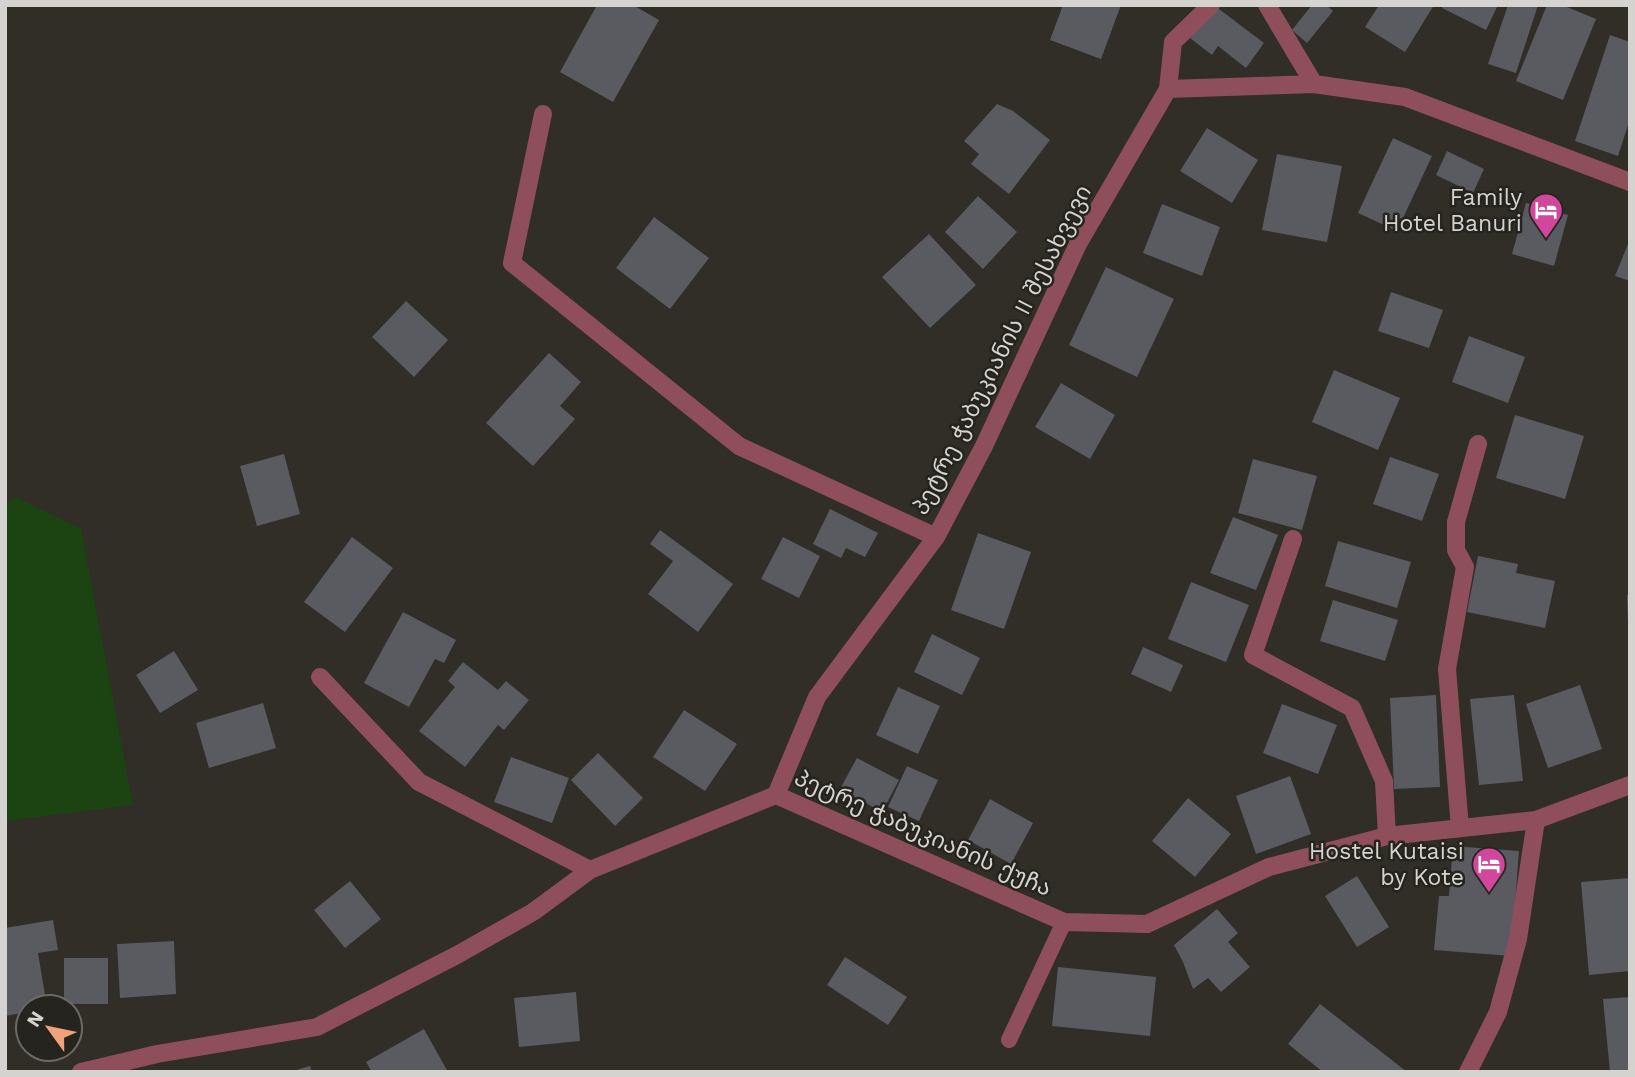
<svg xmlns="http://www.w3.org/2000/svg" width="1635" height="1077" font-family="'Work Sans','Noto Sans Georgian',sans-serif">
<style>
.green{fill:#1c4312}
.building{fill:#5a5a61}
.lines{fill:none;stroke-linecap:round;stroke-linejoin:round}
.service{stroke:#8e4f5a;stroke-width:16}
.minor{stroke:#8e4f5a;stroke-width:18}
.labels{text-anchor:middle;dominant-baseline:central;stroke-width:5;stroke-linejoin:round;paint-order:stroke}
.poi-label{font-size:23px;fill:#d5d3cf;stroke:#26241e;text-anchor:end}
.street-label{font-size:23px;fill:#d5d3cf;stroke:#26241e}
</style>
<rect width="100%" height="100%" fill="#302e27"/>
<path class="green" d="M 16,497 L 81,529 L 133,805 L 5,821 L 5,504 Z"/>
<path class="building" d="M 597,5 L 633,5 L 659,20 L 613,102 L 560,72 Z
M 1063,5 L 1121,5 L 1101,59 L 1050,40 Z
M 1312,5 L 1326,5 L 1333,11 L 1307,43 L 1292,30 Z
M 1379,5 L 1434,5 L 1405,52 L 1365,27 Z
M 1443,5 L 1498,5 L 1486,30 L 1442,8 Z
M 1508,5 L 1538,5 L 1516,73 L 1488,64 Z
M 1547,5 L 1562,5 L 1596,19 L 1563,100 L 1516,81 Z
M 1215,6 L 1264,43 L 1246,68 L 1218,46 L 1212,55 L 1190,38 Z
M 1610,35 L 1630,42 L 1630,119 L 1618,156 L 1575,141 Z
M 997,104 L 1013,111 L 1050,140 L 1009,194 L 971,164 L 979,154 L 964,141 Z
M 1207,128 L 1258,160 L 1232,203 L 1180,171 Z
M 1393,138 L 1432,156 L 1397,231 L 1358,213 Z
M 1447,151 L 1484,169 L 1473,193 L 1436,175 Z
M 1277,154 L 1342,166 L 1327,242 L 1262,230 Z
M 978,196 L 1017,232 L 983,269 L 945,232 Z
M 1526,203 L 1568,215 L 1554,266 L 1512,254 Z
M 1162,204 L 1220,227 L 1202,276 L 1143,253 Z
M 654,217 L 709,258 L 670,309 L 616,268 Z
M 929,234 L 976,285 L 930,328 L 882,277 Z
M 1630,239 L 1630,281 L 1615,276 Z
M 1106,267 L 1174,299 L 1137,377 L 1069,345 Z
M 1391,292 L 1443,310 L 1429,348 L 1378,331 Z
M 406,301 L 448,340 L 414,377 L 372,337 Z
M 1469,336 L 1525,357 L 1508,403 L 1452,382 Z
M 549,353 L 581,382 L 560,406 L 575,419 L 533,466 L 486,423 Z
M 1334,370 L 1400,398 L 1378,450 L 1312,422 Z
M 1061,383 L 1115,415 L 1090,459 L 1035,427 Z
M 1515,415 L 1584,436 L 1565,499 L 1496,478 Z
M 284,454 L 300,514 L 257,526 L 240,466 Z
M 1390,457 L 1439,474 L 1422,521 L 1373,504 Z
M 1253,459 L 1317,476 L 1302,530 L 1238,513 Z
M 830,509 L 878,533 L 865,557 L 846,548 L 841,558 L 813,544 Z
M 1233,517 L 1278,535 L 1256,590 L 1210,573 Z
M 660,530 L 733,584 L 698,632 L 648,594 L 673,561 L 650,544 Z
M 978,533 L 1031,552 L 1004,629 L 951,610 Z
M 352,537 L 393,568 L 345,632 L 304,602 Z
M 783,537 L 820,556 L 799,598 L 761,579 Z
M 1338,541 L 1411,562 L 1397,608 L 1325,586 Z
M 1478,556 L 1518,564 L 1516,573 L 1555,581 L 1545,628 L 1467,612 Z
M 1191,582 L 1249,605 L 1226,662 L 1168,639 Z
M 1627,595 L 1630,595 L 1630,623 L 1628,623 Z
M 1333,600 L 1398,620 L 1385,661 L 1320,641 Z
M 403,612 L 456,640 L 444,663 L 435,659 L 409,707 L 364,683 Z
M 932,634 L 980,658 L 962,695 L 914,672 Z
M 1143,647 L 1183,665 L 1171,692 L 1131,674 Z
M 174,651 L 198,690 L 160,713 L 136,675 Z
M 463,662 L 498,690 L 506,681 L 529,700 L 504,730 L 498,725 L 465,767 L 419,731 L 455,687 L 448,681 Z
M 1580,685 L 1602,749 L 1548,768 L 1526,704 Z
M 898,687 L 940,706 L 918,754 L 876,735 Z
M 1436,695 L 1440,787 L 1394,789 L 1390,698 Z
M 1514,695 L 1523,781 L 1479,785 L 1470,699 Z
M 263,703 L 276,748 L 209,768 L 196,723 Z
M 1282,704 L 1337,725 L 1318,774 L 1263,753 Z
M 684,710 L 737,744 L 705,791 L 653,757 Z
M 598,753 L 643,798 L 615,826 L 571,780 Z
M 511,757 L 569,778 L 552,823 L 494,802 Z
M 857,758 L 899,780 L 882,812 L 840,789 Z
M 907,766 L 938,780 L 919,821 L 888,807 Z
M 1290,776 L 1311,834 L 1256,854 L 1236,796 Z
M 1188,798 L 1231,834 L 1195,877 L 1152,841 Z
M 990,799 L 1033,823 L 1011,864 L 968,840 Z
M 1453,846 L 1519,851 L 1511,956 L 1434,950 L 1439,896 L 1449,896 Z
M 1357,876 L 1389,927 L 1357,947 L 1325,896 Z
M 1630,878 L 1630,971 L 1589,975 L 1581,882 Z
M 350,881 L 381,919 L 345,948 L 314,910 Z
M 1217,909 L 1238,933 L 1228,942 L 1250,967 L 1221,992 L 1208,978 L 1193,989 L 1183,962 L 1174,945 Z
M 53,920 L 58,950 L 38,953 L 47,1007 L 28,1007 L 28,1012 L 5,1016 L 5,928 Z
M 174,941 L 176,994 L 120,998 L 117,944 Z
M 845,957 L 907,997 L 888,1025 L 827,985 Z
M 64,958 L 108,958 L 108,1004 L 64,1004 Z
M 1058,967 L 1156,977 L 1150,1036 L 1052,1026 Z
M 576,992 L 580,1041 L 519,1047 L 514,998 Z
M 1630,997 L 1630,1072 L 1610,1072 L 1603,999 Z
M 1320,1004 L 1407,1072 L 1323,1072 L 1288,1044 Z
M 424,1029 L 448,1072 L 372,1072 L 366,1062 Z
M 310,1066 L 312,1072 L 293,1072 L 293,1071 Z"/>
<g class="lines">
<path class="service" d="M 1009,1040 L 1064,922"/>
<path class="minor" d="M 1267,5 L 1314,84
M 1168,89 L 1314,84 L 1405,97 L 1630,182
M 543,114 L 512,263 L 739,446 L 936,537
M 1293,539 L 1253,655 L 1352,708 L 1384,781 L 1387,836
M 320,677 L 419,782 L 590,870
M 776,795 L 817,697 L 936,537 L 984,446 L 1078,244 L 1168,89 L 1173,42 L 1211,5
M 1460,828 L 1447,669 L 1465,567 L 1456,550 L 1456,522 L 1478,444
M 81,1072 L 157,1054 L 317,1027 L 457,955 L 533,912 L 590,870 L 776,795 L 1064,922 L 1147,924 L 1269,867 L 1387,836 L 1536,820
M 1468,1072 L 1498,1012 L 1518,939 L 1536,820 L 1630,785"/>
</g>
<defs>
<g id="hotel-pin" transform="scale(1.75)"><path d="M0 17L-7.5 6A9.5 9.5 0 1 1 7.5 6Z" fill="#d1479c" stroke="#26241e"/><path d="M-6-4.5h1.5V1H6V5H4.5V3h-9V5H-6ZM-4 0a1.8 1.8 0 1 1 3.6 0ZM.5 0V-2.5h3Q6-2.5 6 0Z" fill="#fff"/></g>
</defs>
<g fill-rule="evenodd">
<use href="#hotel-pin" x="1546" y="210"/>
<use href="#hotel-pin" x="1489" y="864"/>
</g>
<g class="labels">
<g class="poi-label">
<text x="1522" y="197">Family<tspan x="1522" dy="26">Hotel Banuri</tspan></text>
<text x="1464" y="851">Hostel Kutaisi<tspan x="1464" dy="26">by Kote</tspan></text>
</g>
<g class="street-label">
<text transform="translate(1002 350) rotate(-63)">პეტრე ჭაბუკიანის II შესახვევი</text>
<text transform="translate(923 833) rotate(24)">პეტრე ჭაბუკიანის ქუჩა</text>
</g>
</g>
<rect width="1635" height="1077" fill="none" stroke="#d5d3cf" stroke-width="14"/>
<g transform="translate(49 1028) rotate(303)"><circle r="33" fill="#26241e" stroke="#6c6a65" stroke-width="2"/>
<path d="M0-5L12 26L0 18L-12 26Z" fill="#f0a27a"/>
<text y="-10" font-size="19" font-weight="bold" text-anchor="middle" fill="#d5d3cf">N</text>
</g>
</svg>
